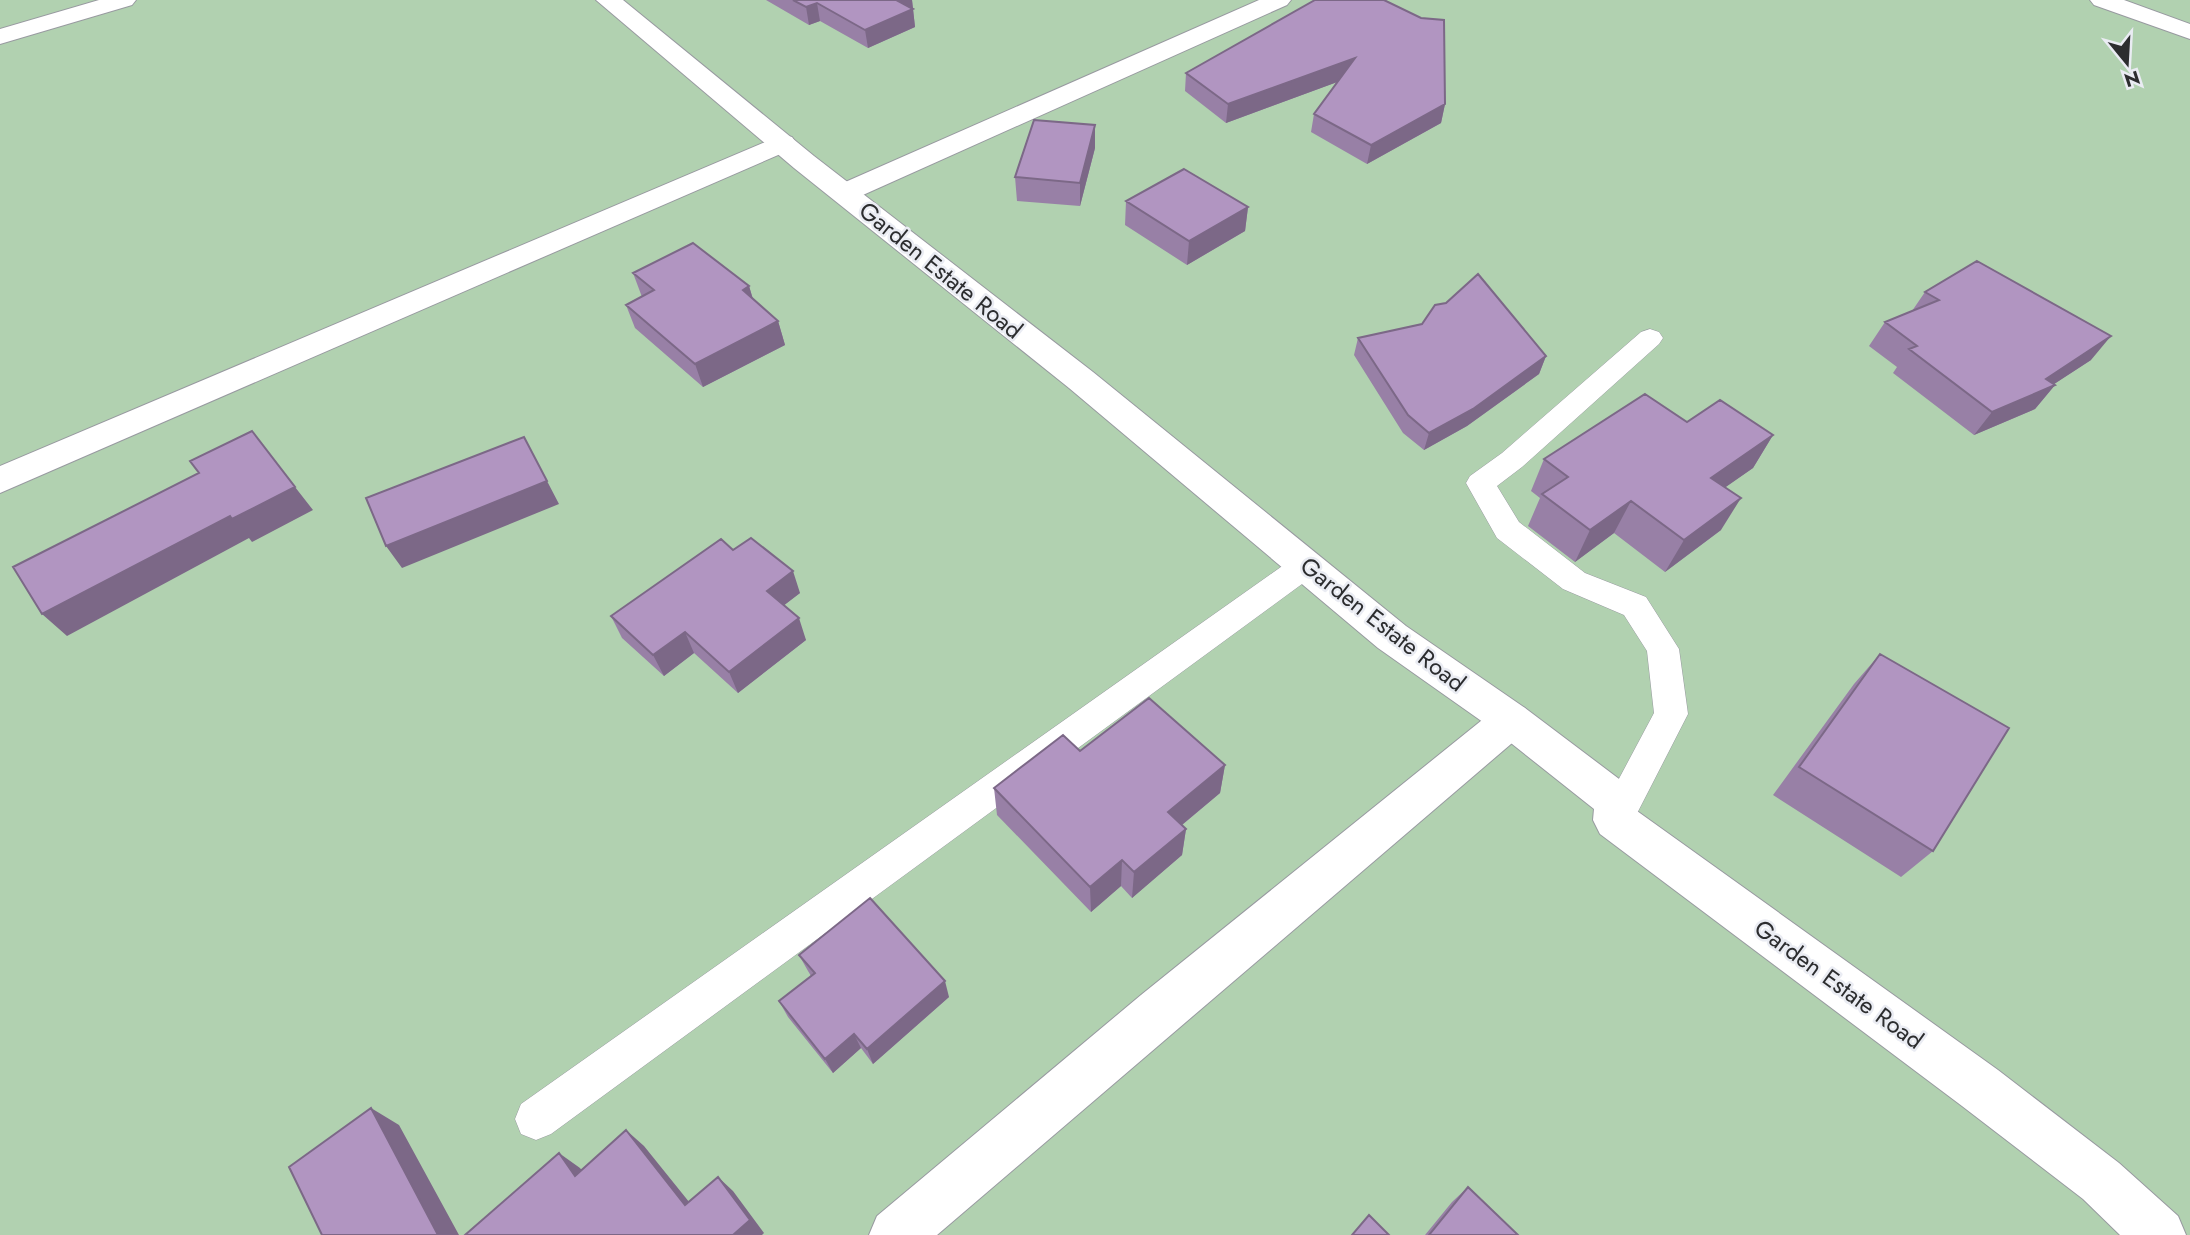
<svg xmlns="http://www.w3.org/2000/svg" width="2190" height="1235" font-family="Jost,sans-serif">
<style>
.green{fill:#b1d1b0}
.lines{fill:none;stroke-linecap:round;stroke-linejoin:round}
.service-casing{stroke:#989aa0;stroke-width:1}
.minor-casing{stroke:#989aa0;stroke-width:2}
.tertiary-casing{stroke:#989aa0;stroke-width:2}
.service{fill:#fff;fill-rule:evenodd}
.minor{fill:#fff;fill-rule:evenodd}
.tertiary{fill:#fff;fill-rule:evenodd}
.wall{fill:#9880a6}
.shaded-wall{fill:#7c6887}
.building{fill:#b195c1;stroke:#7c6887;stroke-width:2}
.labels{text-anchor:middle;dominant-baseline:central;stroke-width:5;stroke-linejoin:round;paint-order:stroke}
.street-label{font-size:24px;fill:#2c2d2f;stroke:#eaecf3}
</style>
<rect width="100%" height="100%" fill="#dddee5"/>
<path class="green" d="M 0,0 L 2190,0 L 2190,1235 L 0,1235 Z"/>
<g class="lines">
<g class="service-casing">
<path id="service" d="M 1650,329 L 1659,332 L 1663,338 L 1659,344 L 1522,467 L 1497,486 L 1519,522 L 1585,573 L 1646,597 L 1679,649 L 1688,714 L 1628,831 L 1615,836 L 1602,831 L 1597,820 L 1654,713 L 1647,651 L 1624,615 L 1563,589 L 1497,538 L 1466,483 L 1470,476 L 1502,453 L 1641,332 Z
M 1306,553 L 1317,557 L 1321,565 L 1317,573 L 551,1134 L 536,1140 L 521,1134 L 515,1119 L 521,1104 L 1295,557 Z"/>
</g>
<g class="minor-casing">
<path id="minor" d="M 99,0 L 136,0 L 132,5 L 0,44 L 0,29 Z
M 1259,0 L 1291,0 L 1287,5 L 854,199 L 844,202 L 834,199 L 830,193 L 834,187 Z
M 2090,0 L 2124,0 L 2190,24 L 2190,39 L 2094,5 Z
M 782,135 L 792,137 L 796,143 L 792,149 L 0,493 L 0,466 Z
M 1511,703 L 1525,708 L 1531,720 L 1525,732 L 937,1235 L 869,1235 L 877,1216 L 1141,995 L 1497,708 Z"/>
</g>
<g class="tertiary-casing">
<path id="tertiary" d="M 596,0 L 623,0 L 814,156 L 1093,372 L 1406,626 L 1525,708 L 1631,788 L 1637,801 L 1637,811 L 1998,1070 L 2119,1163 L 2178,1216 L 2186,1235 L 2120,1235 L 2083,1199 L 1962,1106 L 1600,834 L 1593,820 L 1594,809 L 1497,732 L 1378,648 L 1069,388 L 794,168 Z"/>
</g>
<use href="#service" class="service"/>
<use href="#minor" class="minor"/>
<use href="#tertiary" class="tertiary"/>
</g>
<path class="wall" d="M 766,0 L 912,0 L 915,27 L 868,48 L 820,21 L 809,25 Z
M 1315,0 L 1445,104 L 1441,123 L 1367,164 L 1311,132 L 1314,114 L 1337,82 L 1226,123 L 1185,91 L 1186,73 Z
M 1095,148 L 1080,206 L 1017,201 L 1015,177 Z
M 1126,201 L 1248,207 L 1245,231 L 1187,265 L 1125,225 Z
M 633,273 L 749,286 L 753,299 L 778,321 L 785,345 L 703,387 L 635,328 L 626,305 L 642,297 Z
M 1925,292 L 2091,360 L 2054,384 L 2055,385 L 2035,409 L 1974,435 L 1893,373 L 1897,367 L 1869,346 L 1885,322 L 1912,311 Z
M 1358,338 L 1546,356 L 1539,374 L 1467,426 L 1424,450 L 1403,433 L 1354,355 Z
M 1687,422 L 1773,435 L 1753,468 L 1725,487 L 1721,530 L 1665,572 L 1614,533 L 1575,562 L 1528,526 L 1540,498 L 1531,491 L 1544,459 Z
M 733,550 L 800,593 L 784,605 L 806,640 L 738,693 L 694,653 L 664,676 L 622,638 L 611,616 Z
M 1880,654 L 1933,851 L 1901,877 L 1773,795 L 1854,684 Z
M 1080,751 L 1225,765 L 1220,793 L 1182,825 L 1186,829 L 1182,855 L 1132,898 L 1121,886 L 1091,912 L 997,815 L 994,788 Z
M 799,955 L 949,997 L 873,1064 L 861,1048 L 833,1073 L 788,1017 L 779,1001 L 811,976 L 808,971 Z
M 1468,1187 L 1518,1235 L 1425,1235 L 1452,1202 Z"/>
<path class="shaded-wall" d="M 901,0 L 912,0 L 915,27 L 868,48 L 865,30 L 898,1 Z
M 817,3 L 820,21 L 809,25 L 806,7 Z
M 1355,58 L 1351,77 L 1226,123 L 1228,104 Z
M 1445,104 L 1441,123 L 1367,164 L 1371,145 Z
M 1095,125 L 1095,148 L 1080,206 L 1080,183 Z
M 1248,207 L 1245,231 L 1187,265 L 1189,241 Z
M 749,286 L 756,310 L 743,290 Z
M 778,321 L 785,345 L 703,387 L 695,364 Z
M 2111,336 L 2091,360 L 2048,388 L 2055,385 L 2035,409 L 1974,435 L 1992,412 Z
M 1546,356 L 1539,374 L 1467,426 L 1424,450 L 1429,433 Z
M 1773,435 L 1753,468 L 1693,510 L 1711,478 Z
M 547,481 L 559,504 L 402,568 L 386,546 Z
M 295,487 L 313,510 L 252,542 L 249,538 L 67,636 L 42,614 L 230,516 Z
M 1741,498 L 1721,530 L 1665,572 L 1684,540 Z
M 1631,501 L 1614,533 L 1575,562 L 1590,530 Z
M 793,571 L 800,593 L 774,613 L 767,591 Z
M 799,618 L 806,640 L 738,693 L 729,672 Z
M 685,632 L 694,653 L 664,676 L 653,655 Z
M 1225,765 L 1220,793 L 1165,839 L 1168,812 Z
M 1186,829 L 1182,855 L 1132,898 L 1134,872 Z
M 1122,860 L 1121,886 L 1091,912 L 1090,887 Z
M 945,981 L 949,997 L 873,1064 L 867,1049 Z
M 854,1034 L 861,1048 L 833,1073 L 825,1059 Z
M 371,1108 L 399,1125 L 459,1235 L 438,1235 Z
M 626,1130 L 644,1146 L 702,1218 L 685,1205 Z
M 559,1153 L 580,1168 L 596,1190 L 575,1176 Z
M 718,1177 L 733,1191 L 764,1233 L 762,1235 L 733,1235 Z"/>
<path class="building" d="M 793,0 L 901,0 L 898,1 L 913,9 L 865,30 L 817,3 L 806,7 Z
M 1315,0 L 1384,0 L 1421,18 L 1444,20 L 1445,104 L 1371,145 L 1314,114 L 1355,58 L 1228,104 L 1186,73 Z
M 1034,120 L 1095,125 L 1080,183 L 1015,177 Z
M 1184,169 L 1248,207 L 1189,241 L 1126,201 Z
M 693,243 L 749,286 L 743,290 L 778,321 L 695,364 L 626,305 L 654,290 L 633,273 Z
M 1977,261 L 2111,336 L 2046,379 L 2055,385 L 1992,412 L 1909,349 L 1917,346 L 1885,322 L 1939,300 L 1925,292 Z
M 1478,274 L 1546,356 L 1473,409 L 1429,433 L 1408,415 L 1358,338 L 1422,324 L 1435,305 L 1446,303 Z
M 1645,394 L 1687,422 L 1720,400 L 1773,435 L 1711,478 L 1741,498 L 1684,540 L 1631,501 L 1590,530 L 1542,494 L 1568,477 L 1544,459 Z
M 252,431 L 295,487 L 232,519 L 230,516 L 42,614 L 13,567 L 199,473 L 190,461 Z
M 524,437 L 547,481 L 386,546 L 366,498 Z
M 751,538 L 793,571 L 767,591 L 799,618 L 729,672 L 685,632 L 653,655 L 611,616 L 721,539 L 733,550 Z
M 1880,654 L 2009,728 L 1933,851 L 1799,767 Z
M 1149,698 L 1225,765 L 1168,812 L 1186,829 L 1134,872 L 1122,860 L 1090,887 L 994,788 L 1063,735 L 1080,751 Z
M 870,898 L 945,981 L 867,1049 L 854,1034 L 825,1059 L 779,1001 L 815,973 L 799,955 Z
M 371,1108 L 438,1235 L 322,1235 L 289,1167 Z
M 626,1130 L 685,1205 L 718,1177 L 750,1220 L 733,1235 L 465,1235 L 559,1153 L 575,1176 Z
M 1468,1187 L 1518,1235 L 1429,1235 Z
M 1369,1215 L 1389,1235 L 1352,1235 Z"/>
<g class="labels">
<g class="street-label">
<text transform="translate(941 270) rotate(39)">Garden Estate Road</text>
<text transform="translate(1383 624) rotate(38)">Garden Estate Road</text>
<text transform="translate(1839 984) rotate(36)">Garden Estate Road</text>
</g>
</g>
<g transform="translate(2127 63) rotate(162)" stroke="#eaecf3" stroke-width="5" paint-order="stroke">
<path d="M0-5L12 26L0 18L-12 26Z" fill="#2c2d2f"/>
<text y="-10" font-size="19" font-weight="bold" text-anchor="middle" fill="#2c2d2f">N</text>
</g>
</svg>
